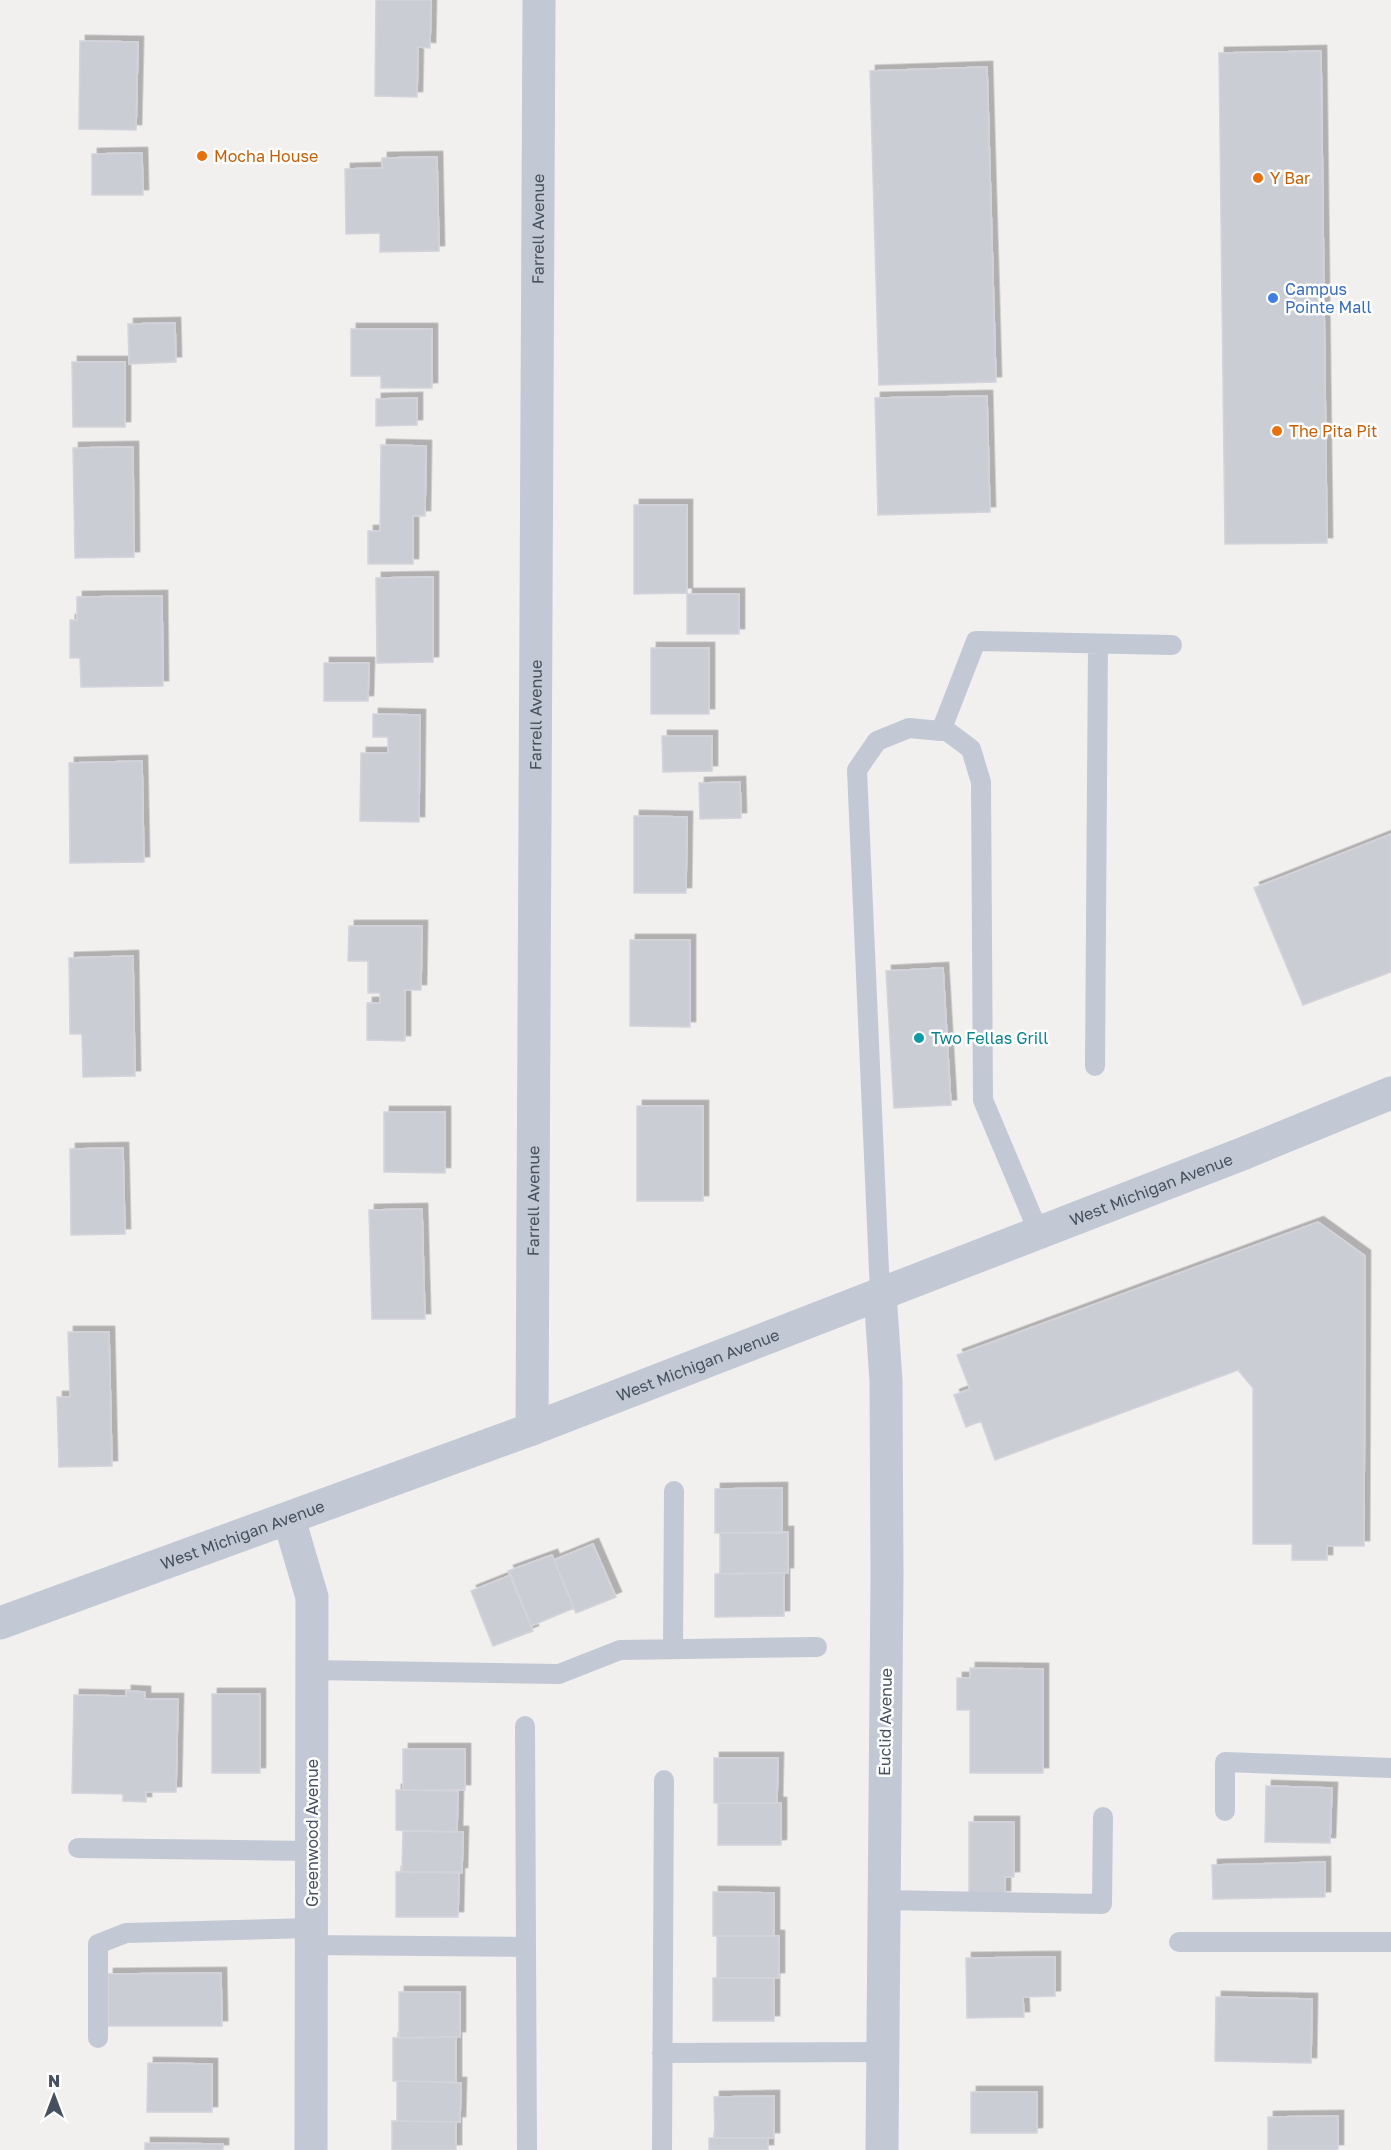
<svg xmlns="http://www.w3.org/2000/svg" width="1391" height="2150" font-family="'Golos Text',sans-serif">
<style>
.building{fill:#cbcdd5;stroke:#d3d4db;stroke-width:1.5;filter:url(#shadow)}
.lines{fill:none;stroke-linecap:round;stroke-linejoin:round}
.service{stroke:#c2c9d5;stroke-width:20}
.minor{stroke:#c2c9d5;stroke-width:33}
.tertiary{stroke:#c2c9d5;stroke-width:33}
.food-dot{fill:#e8710a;stroke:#fff;stroke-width:2}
.shop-dot{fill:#3f7fe0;stroke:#fff;stroke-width:2}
.culture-dot{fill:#0f9aa8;stroke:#fff;stroke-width:2}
.labels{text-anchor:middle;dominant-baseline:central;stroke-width:5;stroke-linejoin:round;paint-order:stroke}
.food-label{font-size:16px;fill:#c56008;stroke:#fff;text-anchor:start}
.street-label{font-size:16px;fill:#46505e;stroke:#fff}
.shop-label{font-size:16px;fill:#366cbe;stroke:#fff;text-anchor:start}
.culture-label{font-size:16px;fill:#0d838f;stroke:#fff;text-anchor:start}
</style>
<defs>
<filter id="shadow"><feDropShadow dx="5.5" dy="-5.5" stdDeviation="0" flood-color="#0004"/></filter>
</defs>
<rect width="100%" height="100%" fill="#f2efef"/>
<path class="building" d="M 376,0 L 431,0 L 430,48 L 418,47 L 417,97 L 375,96 Z
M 80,41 L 138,42 L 136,130 L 79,129 Z
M 1321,51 L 1327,543 L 1225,544 L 1219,53 Z
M 987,67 L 996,382 L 879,385 L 870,71 Z
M 142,153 L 143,195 L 92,195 L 92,154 Z
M 437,157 L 439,251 L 380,252 L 380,233 L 346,234 L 345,169 L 382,168 L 382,158 Z
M 175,323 L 176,362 L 129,364 L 128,324 Z
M 351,329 L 432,329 L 432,388 L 381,388 L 381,376 L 351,376 Z
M 72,362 L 125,362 L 125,427 L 73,427 Z
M 987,396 L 990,512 L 878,515 L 875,398 Z
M 417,398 L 417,425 L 376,426 L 376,399 Z
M 381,445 L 426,446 L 425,516 L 413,516 L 413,564 L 368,564 L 368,531 L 380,531 Z
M 133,447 L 134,557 L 75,558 L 73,448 Z
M 634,505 L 687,505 L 687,593 L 634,594 Z
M 433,577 L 433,662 L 377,663 L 376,578 Z
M 687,594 L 739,594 L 739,634 L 687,634 Z
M 162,596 L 163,686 L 81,687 L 80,658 L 70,658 L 70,620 L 77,620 L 77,597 Z
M 651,648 L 709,648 L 709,714 L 651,714 Z
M 324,663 L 369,663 L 368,701 L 324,701 Z
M 373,714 L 420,715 L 419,822 L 360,821 L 361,753 L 388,753 L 388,737 L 373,737 Z
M 662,736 L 712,736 L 712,771 L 663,772 Z
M 142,761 L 144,862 L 70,863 L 69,763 Z
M 740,782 L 741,818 L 700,819 L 699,783 Z
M 634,816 L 687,817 L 686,893 L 634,893 Z
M 1391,834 L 1391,972 L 1303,1005 L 1254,888 Z
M 349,926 L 422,926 L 421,990 L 405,990 L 405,1041 L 367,1040 L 367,1003 L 380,1003 L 380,993 L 368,993 L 368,961 L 348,961 Z
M 630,940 L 690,940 L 690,1027 L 630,1026 Z
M 133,956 L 135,1076 L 83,1077 L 82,1034 L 70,1034 L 69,958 Z
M 943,968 L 951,1105 L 894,1108 L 886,971 Z
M 637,1106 L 703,1106 L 703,1201 L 637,1201 Z
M 384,1112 L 445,1112 L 445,1173 L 384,1172 Z
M 123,1148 L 125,1234 L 71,1235 L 70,1149 Z
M 422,1209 L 425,1319 L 372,1319 L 369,1210 Z
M 1318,1222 L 1365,1256 L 1364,1546 L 1327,1546 L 1327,1560 L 1292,1560 L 1292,1544 L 1253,1544 L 1253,1388 L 1238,1370 L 995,1460 L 981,1421 L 966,1427 L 954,1395 L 970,1389 L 957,1355 Z
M 68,1332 L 109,1332 L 112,1466 L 59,1467 L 57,1397 L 70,1397 Z
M 782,1488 L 782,1533 L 715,1533 L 715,1489 Z
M 788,1532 L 788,1573 L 720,1574 L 720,1533 Z
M 593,1544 L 616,1597 L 576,1613 L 554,1560 Z
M 552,1555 L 574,1608 L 531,1626 L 508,1571 Z
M 784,1573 L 784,1616 L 715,1617 L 715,1574 Z
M 511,1575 L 533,1631 L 493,1646 L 471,1591 Z
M 970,1668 L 1043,1669 L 1043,1773 L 970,1773 L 970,1710 L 957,1710 L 957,1678 L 970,1678 Z
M 126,1691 L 145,1692 L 145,1699 L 178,1699 L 176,1792 L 146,1792 L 146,1802 L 123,1801 L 123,1794 L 72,1793 L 74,1695 L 126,1696 Z
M 212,1694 L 260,1694 L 260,1773 L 212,1773 Z
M 403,1749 L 465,1749 L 465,1790 L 403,1790 Z
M 714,1758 L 778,1758 L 777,1803 L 714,1803 Z
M 1266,1786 L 1332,1788 L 1330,1843 L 1265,1842 Z
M 396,1790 L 458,1791 L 457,1832 L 396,1830 Z
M 718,1803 L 781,1803 L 781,1845 L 718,1845 Z
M 969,1822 L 1014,1822 L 1014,1877 L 1005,1877 L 1005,1896 L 969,1896 Z
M 403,1831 L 463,1832 L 462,1873 L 402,1872 Z
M 1325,1862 L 1325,1897 L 1213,1899 L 1212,1865 Z
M 396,1872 L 459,1872 L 458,1917 L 396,1917 Z
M 713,1892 L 774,1893 L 774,1936 L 713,1936 Z
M 717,1936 L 779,1936 L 779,1978 L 717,1978 Z
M 1055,1957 L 1055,1996 L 1023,1997 L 1024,2017 L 967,2018 L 966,1958 Z
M 221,1973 L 222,2026 L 108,2026 L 108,1974 Z
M 713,1978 L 774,1978 L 774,2021 L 713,2021 Z
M 399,1992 L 460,1992 L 460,2037 L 399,2038 Z
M 1216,1997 L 1312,1999 L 1311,2063 L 1215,2061 Z
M 456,2037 L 456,2082 L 393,2081 L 393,2038 Z
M 148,2063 L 212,2064 L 212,2112 L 147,2112 Z
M 397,2081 L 461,2083 L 460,2122 L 397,2121 Z
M 971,2092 L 1037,2092 L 1037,2133 L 971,2133 Z
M 774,2096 L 774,2138 L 715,2138 L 714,2097 Z
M 1338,2116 L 1338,2150 L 1268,2150 L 1268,2117 Z
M 392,2121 L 456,2122 L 456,2150 L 392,2150 Z
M 709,2138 L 768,2138 L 768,2150 L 709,2150 Z
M 145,2143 L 223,2144 L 223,2150 L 145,2150 Z"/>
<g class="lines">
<path class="service" d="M 941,731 L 976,641 L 1172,645
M 1095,1066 L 1098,644
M 880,1293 L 857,770 L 877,741 L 909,728 L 941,731 L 947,731 L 971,749 L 981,782 L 983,1100 L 1039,1233
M 673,1649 L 674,1491
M 312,1670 L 559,1674 L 620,1650 L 817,1647
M 525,1726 L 526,1947
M 1225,1811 L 1225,1762 L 1391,1768
M 78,1848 L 311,1851
M 884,1900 L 1102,1904 L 1103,1817
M 1179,1942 L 1391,1942
M 311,1945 L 526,1947 L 527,2150
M 98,2038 L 98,1944 L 126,1933 L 311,1928
M 662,2053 L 883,2052
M 662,2150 L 664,1780"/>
<g class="minor">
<path d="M 880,1293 L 886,1381 L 887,1576 L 882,2150"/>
<path id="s1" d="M 532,1429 L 539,0"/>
<path d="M 289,1519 L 312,1597 L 311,2150"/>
</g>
<path class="tertiary" id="s2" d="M 0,1623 L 532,1429 L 1242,1154 L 1391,1093"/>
</g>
<g class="food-dot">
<circle cx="202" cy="156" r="6"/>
<circle cx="1258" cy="178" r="6"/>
<circle cx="1277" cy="431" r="6"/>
</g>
<circle class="shop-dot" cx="1273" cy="298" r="6"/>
<circle class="culture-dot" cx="919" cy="1038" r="6"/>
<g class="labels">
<g class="food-label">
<text x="214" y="156">Mocha House</text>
<text x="1270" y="178">Y Bar</text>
<text x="1289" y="431">The Pita Pit</text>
</g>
<g class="street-label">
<text stroke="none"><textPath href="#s1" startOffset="1200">Farrell Avenue</textPath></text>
<text stroke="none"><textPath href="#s1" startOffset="714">Farrell Avenue</textPath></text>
<text stroke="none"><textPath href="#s2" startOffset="1230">West Michigan Avenue</textPath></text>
<text stroke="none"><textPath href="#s1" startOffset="228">Farrell Avenue</textPath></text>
<text stroke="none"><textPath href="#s2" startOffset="744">West Michigan Avenue</textPath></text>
<text stroke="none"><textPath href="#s2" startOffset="258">West Michigan Avenue</textPath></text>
<text transform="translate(885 1722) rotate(-89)">Euclid Avenue</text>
<text transform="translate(312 1833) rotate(-90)">Greenwood Avenue</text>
</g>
<g class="shop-label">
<text x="1285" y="289">Campus<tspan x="1285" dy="18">Pointe Mall</tspan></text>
</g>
<g class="culture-label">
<text x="931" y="1038">Two Fellas Grill</text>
</g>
</g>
<g transform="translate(54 2096)" stroke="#ffffff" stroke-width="4.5" paint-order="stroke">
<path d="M0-4.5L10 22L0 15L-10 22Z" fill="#46505e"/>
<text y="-9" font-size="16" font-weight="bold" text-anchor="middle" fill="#46505e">N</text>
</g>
</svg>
